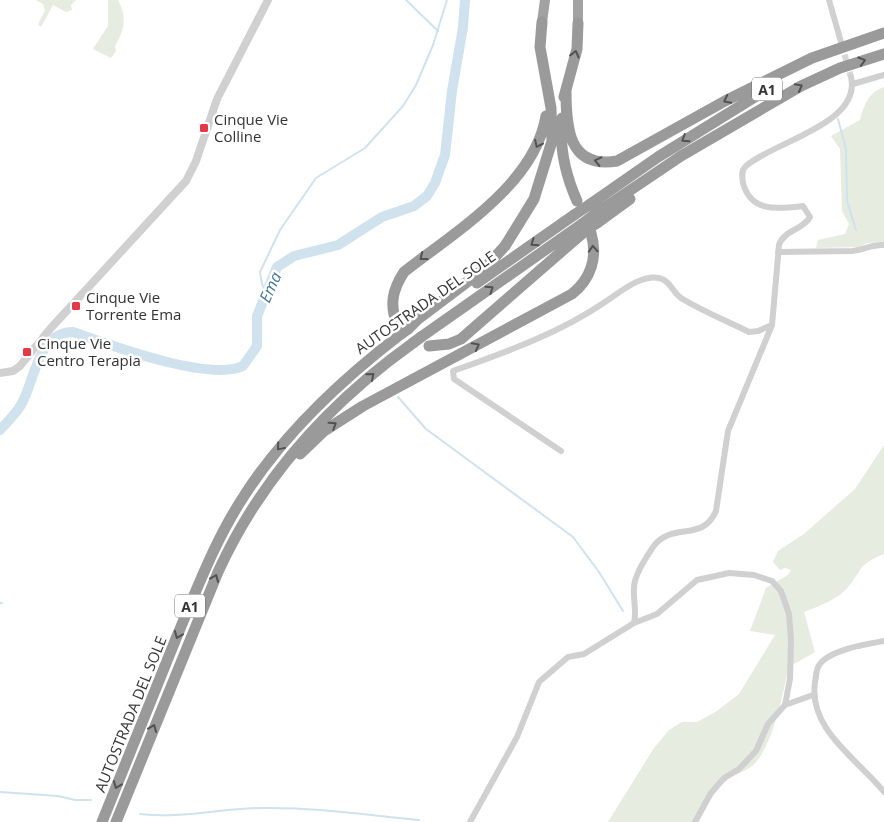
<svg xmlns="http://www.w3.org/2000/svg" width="884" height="822" font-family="'Open Sans',sans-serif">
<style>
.green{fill:#e6ecdf}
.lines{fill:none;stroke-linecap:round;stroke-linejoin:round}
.stream{stroke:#cfe2ee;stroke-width:2}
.river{stroke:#cfe2ee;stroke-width:10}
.minor-tunnel{stroke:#d6d6d6;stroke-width:6;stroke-dasharray:6 3;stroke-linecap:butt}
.minor{stroke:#d0d0d0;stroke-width:6}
.tertiary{stroke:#d0d0d0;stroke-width:8}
.trunk{stroke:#a2a2a2;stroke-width:10}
.motorway{stroke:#9a9a9a;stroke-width:11}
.motorway-bridge{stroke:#9a9a9a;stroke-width:11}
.oneway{stroke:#525252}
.poi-dot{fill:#e63946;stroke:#fff;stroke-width:2}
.labels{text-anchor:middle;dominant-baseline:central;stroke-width:5;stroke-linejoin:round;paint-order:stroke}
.shield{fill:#fff;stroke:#707070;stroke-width:1}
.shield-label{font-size:14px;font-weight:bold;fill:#333}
.poi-label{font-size:15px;fill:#333;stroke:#fff;text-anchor:start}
.street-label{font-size:15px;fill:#333;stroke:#fff}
.water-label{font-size:16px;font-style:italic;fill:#3f7597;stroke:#fff}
</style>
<rect width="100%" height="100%" fill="#fff"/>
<path class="green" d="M 36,0 L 76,0 L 71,5 L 72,10 L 66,12 L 53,5 L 41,27 L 38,24 L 45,11 L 43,4 Z
M 108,0 L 118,0 C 127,17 125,29 115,46 L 116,51 L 111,58 L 93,49 L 108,26 Z
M 884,87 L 884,242 L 867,243 L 859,247 L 816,248 L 818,240 L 845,234 L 849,224 L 842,211 L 840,149 L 831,136 L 860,120 C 864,105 868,93 884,87 Z
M 884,445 L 884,554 C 857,565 864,568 848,587 C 838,600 818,606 804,612 L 815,652 L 789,667 C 782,696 775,737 757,761 C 747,773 734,773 725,782 C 714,791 705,805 695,816 L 693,822 L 608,822 L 654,748 L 669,730 L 682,722 L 697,722 L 717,711 L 739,694 L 775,635 L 750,631 L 766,588 L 788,575 L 791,570 L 785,568 L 780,570 L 773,562 L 778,551 L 804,534 L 855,489 Z"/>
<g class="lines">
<path class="stream" d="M 406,0 L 438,31
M 838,119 L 846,149 L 847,201 L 856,230
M 267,294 L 262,284 L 260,272 L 280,230 L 316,178 L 365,148 L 403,106 L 416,85 L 433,45 L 447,0
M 398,397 L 426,429 L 573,537 L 599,572 L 623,611
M 0,603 L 2,603
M 0,792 L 58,796 L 75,800 L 91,800
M 140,814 C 181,819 221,808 262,808 C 315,807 366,815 419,820"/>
<path class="river" d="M 0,430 C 7,422 17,413 22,403 C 35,379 38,332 73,332 C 110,345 209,382 243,366 L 257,346 L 257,316 L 277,267 L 294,256 L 338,245 L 382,217 L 414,206 L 427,196 L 435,183 L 445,155 L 452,91 L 463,27 L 465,0"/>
<path class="minor-tunnel" d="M 842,46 L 851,77"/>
<path class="minor" d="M 829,0 L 841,42
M 853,84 L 884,75
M 778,252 L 852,251 C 864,250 872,244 884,245
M 561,451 L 454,379 L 453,371 C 506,352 558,334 605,302 C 619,293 641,274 659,278 C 670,280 673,293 681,298 C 702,311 727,321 749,332 L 758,331 L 772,325
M 634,623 C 637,611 633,600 634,588 C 634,575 646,558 653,547 C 672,521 702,543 716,511 L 728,431 L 772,325 L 779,245 C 784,230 803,230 810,217 L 803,206 C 778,209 751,213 743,183 C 742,177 741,170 746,166 C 773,142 862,124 851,77
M 884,641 C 867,644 826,650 818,667 C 816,671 816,678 815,682 C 808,730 858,759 884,792
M 470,822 L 517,737 L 539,682 L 568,657 L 584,654 L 634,623 L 657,614 L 697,580 L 729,573 L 754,575 L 772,581 L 781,591 L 789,614 L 791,639 L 790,679 L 785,705
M 695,822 L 711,793 L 724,778 L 739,769 L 756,751 L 768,724 L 785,705 L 813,695"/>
<path class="tertiary" d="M 0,373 L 13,371 L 20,366 L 50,329 L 186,181 L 196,161 L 217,99 L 268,0"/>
<path class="trunk" d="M 542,22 L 545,0
M 578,23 L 578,0"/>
<path class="motorway" d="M 566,90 C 566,127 568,169 617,161 L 725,101 L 812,58 L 884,33
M 564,97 L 577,49 L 578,23
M 562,118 C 559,147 565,174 577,201
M 589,205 L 658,157 L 774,85
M 595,214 L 681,156 L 801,86 L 840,68 L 884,54
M 597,223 L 630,199
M 477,283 L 574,215
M 397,324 C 389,304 393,289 404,272 C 455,232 535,184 546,116
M 408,329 L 418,319 L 483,270 L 505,246 L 534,199 L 552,141 L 551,108 L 540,47 L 542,22
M 421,337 L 582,224
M 429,346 L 449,344 L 461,339 L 585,231
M 300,454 L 324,431 L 363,406 L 572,294 C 591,279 598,257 591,233
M 102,822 C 127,760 152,698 177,636 C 197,589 215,540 244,496 C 285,432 341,380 401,334
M 116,822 L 218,572 C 261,478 329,403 413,343"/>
<path class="motorway-bridge" d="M 574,215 L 589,205
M 582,224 L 595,214
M 585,231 L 597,223
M 401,334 L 408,329
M 413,343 L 421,337"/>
</g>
<defs><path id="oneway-chevron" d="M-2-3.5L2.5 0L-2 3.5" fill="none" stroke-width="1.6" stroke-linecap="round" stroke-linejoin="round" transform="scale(1.25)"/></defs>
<g class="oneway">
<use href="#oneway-chevron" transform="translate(575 54) rotate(-76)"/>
<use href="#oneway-chevron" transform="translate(862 61) rotate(-17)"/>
<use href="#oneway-chevron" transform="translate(799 87) rotate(-28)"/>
<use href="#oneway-chevron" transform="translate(727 100) rotate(153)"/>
<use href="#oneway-chevron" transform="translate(685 139) rotate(147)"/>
<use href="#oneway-chevron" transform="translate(538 144) rotate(116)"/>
<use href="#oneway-chevron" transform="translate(598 161) rotate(-167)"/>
<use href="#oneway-chevron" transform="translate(534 243) rotate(145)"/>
<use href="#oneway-chevron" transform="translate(593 249) rotate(-93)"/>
<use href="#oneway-chevron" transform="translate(423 257) rotate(142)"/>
<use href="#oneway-chevron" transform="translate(490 289) rotate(-35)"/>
<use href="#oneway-chevron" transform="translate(476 346) rotate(-28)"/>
<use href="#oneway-chevron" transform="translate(371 376) rotate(-40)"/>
<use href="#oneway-chevron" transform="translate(333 425) rotate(-33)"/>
<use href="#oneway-chevron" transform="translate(280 447) rotate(130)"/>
<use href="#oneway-chevron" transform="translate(215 578) rotate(-67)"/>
<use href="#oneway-chevron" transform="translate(178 635) rotate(112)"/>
<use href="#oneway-chevron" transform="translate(153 728) rotate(-68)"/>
<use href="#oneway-chevron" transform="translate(117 785) rotate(112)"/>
</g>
<g class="poi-dot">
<rect x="199" y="123" width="10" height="10" rx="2.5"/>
<rect x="71" y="301" width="10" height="10" rx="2.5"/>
<rect x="22" y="347" width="10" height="10" rx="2.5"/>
</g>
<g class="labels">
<g class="shield">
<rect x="752" y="77.5" width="30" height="23" rx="4"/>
<rect x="175" y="594.5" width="30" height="23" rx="4"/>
</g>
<g class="shield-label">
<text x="767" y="89">A1</text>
<text x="190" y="606">A1</text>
</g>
<g class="poi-label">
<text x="214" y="119">Cinque Vie<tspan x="214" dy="17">Colline</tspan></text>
<text x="86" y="297">Cinque Vie<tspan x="86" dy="17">Torrente Ema</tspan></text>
<text x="37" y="343">Cinque Vie<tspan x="37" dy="17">Centro Terapia</tspan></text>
</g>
<g class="street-label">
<text transform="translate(425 302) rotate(-35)">AUTOSTRADA DEL SOLE</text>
<text transform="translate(130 714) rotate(-68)">AUTOSTRADA DEL SOLE</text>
</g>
<g class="water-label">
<text transform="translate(270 287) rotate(-66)">Ema</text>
</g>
</g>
</svg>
